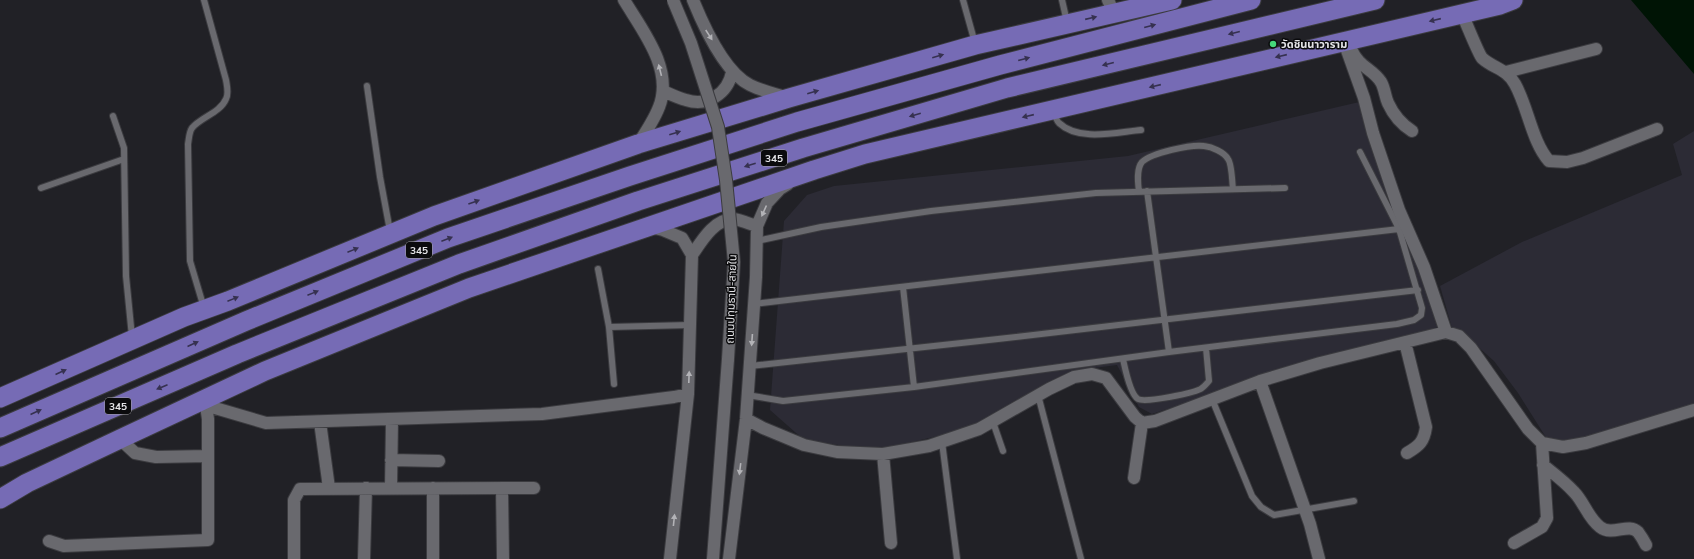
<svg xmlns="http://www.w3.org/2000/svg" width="1694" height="559" font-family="Mulish,'Noto Sans Thai',sans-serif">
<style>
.built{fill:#2c2b35}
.water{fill:#001405}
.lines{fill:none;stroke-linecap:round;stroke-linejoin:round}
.lane-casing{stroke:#3b3b3f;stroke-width:8}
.street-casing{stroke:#3b3b3f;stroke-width:14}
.primary-casing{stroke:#3b3b3f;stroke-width:21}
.lane{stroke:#69696e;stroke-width:6}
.street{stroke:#69696e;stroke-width:12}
.primary{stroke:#766bb5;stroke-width:19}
.street-bridge-casing{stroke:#3b3b3f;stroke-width:14;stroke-linecap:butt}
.street-bridge{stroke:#69696e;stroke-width:12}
.oneway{fill:#363150}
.oneway2{fill:#b3b3b7}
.poi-dot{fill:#46d77a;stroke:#0b0b0d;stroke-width:1.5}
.labels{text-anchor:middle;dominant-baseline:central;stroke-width:3;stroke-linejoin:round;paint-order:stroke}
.shield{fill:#0b0b0d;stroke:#a3a3a6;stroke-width:1}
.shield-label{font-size:10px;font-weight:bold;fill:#e4e4e7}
.poi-label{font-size:11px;font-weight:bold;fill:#e4e4e7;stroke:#0b0b0d;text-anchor:start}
.street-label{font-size:11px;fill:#e4e4e7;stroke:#0b0b0d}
</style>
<rect width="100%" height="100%" fill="#212126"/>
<path class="built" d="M 1368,100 L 1378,146 L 1446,329 L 1225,390 L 1152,414 L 1139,407 L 1117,365 L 1086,369 L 1050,382 L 980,422 L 959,431 L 891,447 L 858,448 L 804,440 L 770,410 L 784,221 L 807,195 L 834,186 L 1128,156 Z
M 1694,131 L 1694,406 L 1565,443 L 1547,439 L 1518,393 L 1494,361 L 1459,330 L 1452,328 L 1440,286 L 1522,242 L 1682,175 L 1673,144 Z"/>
<path class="water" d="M 1631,0 L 1694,0 L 1694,74 Z"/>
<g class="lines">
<g class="lane-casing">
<path id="lane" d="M 204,0 L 226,80 C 227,86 229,94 226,99 C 220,113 201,117 192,128 C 189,132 189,139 188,144 L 190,261 L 204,308
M 963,0 L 975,43
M 1062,0 L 1067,22
M 367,86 L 380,177 L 390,231
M 1054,111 C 1055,115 1056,120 1059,123 C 1079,142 1117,132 1141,130
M 113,116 L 124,148 L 126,276 L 132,337
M 41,188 L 124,159
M 1147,191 L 1169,352
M 1139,192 C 1138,183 1136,169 1142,162 C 1151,153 1192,144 1204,146 C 1212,147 1224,152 1228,159 C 1232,164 1232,182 1233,189
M 757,241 L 821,227 L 931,211 L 1096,193 L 1285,188
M 598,269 L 609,327 L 614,384
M 903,287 L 914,387
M 754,304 L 1399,229 L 1360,152
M 609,327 L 690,325
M 1123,359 C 1125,368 1130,394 1138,399 C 1145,403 1196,393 1202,388 C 1205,386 1207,383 1209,381 L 1206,348
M 750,366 L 998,339 L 1418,290
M 747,395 L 783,401 L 914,387 L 1169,352 L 1397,324 L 1414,320 L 1421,315 L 1422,308 L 1399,229
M 1038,395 L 1081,559
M 1212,399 L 1252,496 L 1261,507 L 1274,515 L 1354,501
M 993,422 L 1003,451
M 942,442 L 957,559"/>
</g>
<g class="street-casing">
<path id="street" d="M 624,0 C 642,30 674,69 659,107 C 654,120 646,132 638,144
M 693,0 C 704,27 724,72 750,85 C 762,91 776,94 788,98
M 1108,0 L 1114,13
M 1462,14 C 1466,22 1478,53 1482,58 C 1494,69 1506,68 1515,84 C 1528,107 1532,142 1549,161 L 1567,162 L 1583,158 L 1657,129
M 1344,42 L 1364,98 L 1373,133 L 1399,210 L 1424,267 L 1446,332
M 1352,51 C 1359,67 1373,69 1381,82 C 1385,89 1385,97 1388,103 C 1393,114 1401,124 1412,131
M 1506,72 L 1596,49
M 663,91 C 670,94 678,98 686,100 C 708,107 728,93 732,72
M 650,227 L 663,230 L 682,238 L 692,255 L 688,394 L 670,559
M 692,255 C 701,242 714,219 733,219 C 741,220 750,224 757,226
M 1405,342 L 1426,427 C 1424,442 1419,446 1407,453
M 1260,381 L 1310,524 L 1319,559
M 205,399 L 215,408 L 266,423 L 542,414 L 674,397 L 688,394
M 746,419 L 763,428 L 804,445 L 837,452 L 883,454 L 929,446 L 979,429 L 1049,389 L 1074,377 L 1092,374 L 1106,378 L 1135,417 L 1142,423 L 1155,421 L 1260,381 L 1320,363 L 1446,332 L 1459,336 L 1471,348 L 1528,429 L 1542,443 L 1563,447 L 1586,443 L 1694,410
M 320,422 L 329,488
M 120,439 L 135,453 L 156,457 L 208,456
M 883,454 L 891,543
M 391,460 L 439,461
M 1543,465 C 1553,473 1565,482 1574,492 C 1584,502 1588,518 1600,527 C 1613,537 1628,522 1638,532 C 1641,536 1644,541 1646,545
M 1134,478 L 1142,423
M 391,488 L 392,419
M 433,488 L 433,559
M 502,488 L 503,559
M 49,541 L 64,546 L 208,540 L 208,419 L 205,399
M 1514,543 L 1542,527 L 1547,518 L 1542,443
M 294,559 L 294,500 L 300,489 L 534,488
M 364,559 L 366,488
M 713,559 L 728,359
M 729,559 L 746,419 L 756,277 L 757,226 L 767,203 L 780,189 L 788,184"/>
</g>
<g class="primary-casing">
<path id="primary" d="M 0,398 L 184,317 L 228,301 L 434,216 L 638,144 L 789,98 L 975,45 L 1172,0
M 0,428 L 246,321 L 448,238 L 630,176 L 797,122 L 1000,65 L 1251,0
M 0,457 L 237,354 L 459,264 L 638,201 L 803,148 L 1007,88 L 1375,0
M 0,499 L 27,483 L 120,439 L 265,371 L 469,288 L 814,170 L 865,154 L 1500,5 L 1513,0"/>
</g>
<use href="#lane" class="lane"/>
<use href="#street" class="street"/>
<use href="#primary" class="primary"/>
<g class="street-bridge-casing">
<path id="street-bridge" d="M 673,0 L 691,43 L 718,127 L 726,180 L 734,262 L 728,359"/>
</g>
<use href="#street-bridge" class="street-bridge"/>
</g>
<defs><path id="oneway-solid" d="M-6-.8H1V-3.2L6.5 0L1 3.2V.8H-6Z"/></defs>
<g class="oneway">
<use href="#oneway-solid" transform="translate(1091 18) rotate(-13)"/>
<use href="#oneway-solid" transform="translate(1435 20) rotate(167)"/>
<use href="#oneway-solid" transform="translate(1150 26) rotate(-15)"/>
<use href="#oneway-solid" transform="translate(1234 33) rotate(166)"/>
<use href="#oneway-solid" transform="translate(938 56) rotate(-16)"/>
<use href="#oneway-solid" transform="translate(1281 56) rotate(167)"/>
<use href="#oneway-solid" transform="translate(1024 59) rotate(-15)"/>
<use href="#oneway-solid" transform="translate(1108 64) rotate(166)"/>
<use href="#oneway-solid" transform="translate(1155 86) rotate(167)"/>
<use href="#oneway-solid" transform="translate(813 92) rotate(-16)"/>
<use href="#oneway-solid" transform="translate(915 115) rotate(164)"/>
<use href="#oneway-solid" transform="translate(1028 116) rotate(167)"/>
<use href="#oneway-solid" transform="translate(675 133) rotate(-17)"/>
<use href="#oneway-solid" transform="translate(750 165) rotate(162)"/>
<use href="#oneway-solid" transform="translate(474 202) rotate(-20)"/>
<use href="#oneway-solid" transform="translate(447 239) rotate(-21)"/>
<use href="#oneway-solid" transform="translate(353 250) rotate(-22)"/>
<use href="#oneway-solid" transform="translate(313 293) rotate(-22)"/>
<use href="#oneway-solid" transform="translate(233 299) rotate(-22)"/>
<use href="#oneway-solid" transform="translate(193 344) rotate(-24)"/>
<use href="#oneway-solid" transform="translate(61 372) rotate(-24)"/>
<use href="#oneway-solid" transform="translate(162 387) rotate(157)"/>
<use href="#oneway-solid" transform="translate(36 412) rotate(-24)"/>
</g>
<g class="oneway2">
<use href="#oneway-solid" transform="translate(709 35) rotate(57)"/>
<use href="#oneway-solid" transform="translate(660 70) rotate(-104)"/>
<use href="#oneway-solid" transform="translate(764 211) rotate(114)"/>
<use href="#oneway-solid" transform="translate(752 340) rotate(94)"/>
<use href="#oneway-solid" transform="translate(689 377) rotate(-88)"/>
<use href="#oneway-solid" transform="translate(740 469) rotate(97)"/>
<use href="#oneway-solid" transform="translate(674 520) rotate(-84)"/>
</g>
<circle class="poi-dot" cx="1273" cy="44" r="4"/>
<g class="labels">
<g class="shield">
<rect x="761" y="150" width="26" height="16" rx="3"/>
<rect x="406" y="242" width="26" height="16" rx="3"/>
<rect x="105" y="398" width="26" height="16" rx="3"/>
</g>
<g class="shield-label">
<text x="774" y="158">345</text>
<text x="419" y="250">345</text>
<text x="118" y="406">345</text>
</g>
<g class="poi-label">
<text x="1281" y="44">วัดชินนาวาราม</text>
</g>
<g class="street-label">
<text transform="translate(731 299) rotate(-88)">ถนนปทุมธานี-สายใน</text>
</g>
</g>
</svg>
